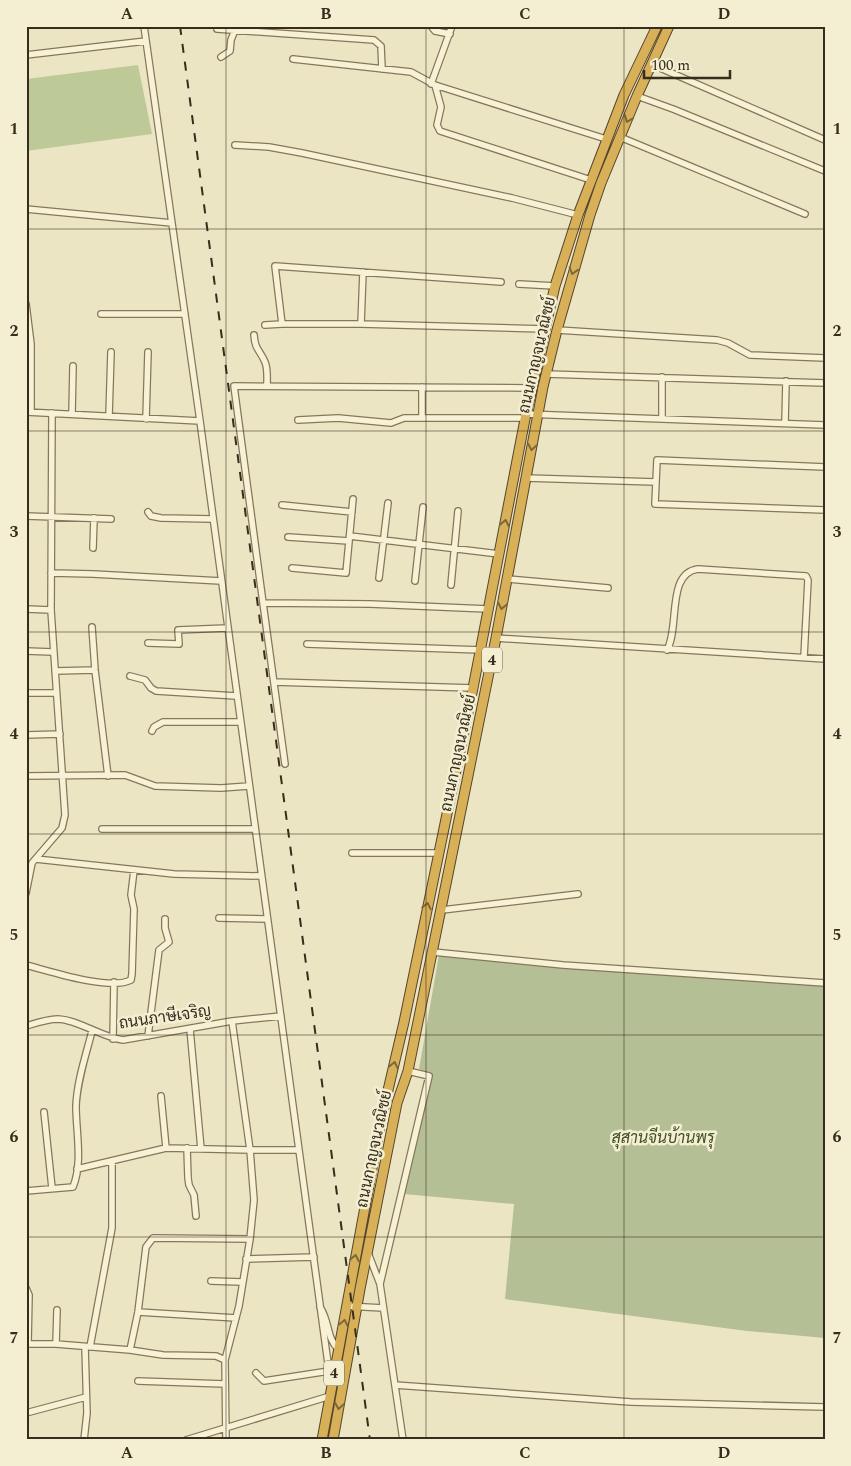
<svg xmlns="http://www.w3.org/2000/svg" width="851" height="1466" font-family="Spectral,Sarabun,serif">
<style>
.green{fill:#bdca98}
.cemetery{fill:#b5bf96}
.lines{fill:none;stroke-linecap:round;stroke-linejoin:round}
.minor-casing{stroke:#86775b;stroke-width:8}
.highway-casing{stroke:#54452f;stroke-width:11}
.minor{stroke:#f7f2d6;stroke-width:5.5}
.highway{stroke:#d8b057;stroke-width:9}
.rail{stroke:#362d1e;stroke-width:2;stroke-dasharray:9 9;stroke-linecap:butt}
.oneway{stroke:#7f6838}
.grid{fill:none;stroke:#362d1e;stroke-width:1;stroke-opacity:0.55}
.labels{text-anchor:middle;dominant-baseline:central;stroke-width:5;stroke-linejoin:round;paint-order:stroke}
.shield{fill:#f4efd2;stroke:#6f6754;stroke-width:1}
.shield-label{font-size:15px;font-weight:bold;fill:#362d1e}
.street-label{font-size:16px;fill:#362d1e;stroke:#f4efd2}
.park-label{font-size:16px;font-style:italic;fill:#415226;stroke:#f4efd2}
.neatline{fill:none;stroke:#362d1e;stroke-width:2}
.grid-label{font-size:16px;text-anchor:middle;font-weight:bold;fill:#362d1e}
</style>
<rect width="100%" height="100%" fill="#ece5c3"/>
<path class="green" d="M 138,65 L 152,134 L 26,151 L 26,79 Z"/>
<path class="cemetery" d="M 439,955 L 676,975 L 825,985 L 825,1338 L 747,1331 L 505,1299 L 514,1204 L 404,1194 L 432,1073 L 419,1069 Z"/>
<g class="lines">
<g class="minor-casing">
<path id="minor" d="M 144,26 L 200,421 L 329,1371 L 332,1381
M 431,26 L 435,31 L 450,34
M 217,29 L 374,40 L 381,46 L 382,69
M 26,55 L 146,41
M 221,57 L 230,51 L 231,40 L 235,30
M 293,59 L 411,72 L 435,85 L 606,139
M 651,64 L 825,140
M 431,84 L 452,26
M 435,85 L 441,107 L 437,125 L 440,131 L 591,180
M 637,96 L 673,109 L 825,171
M 620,137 L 805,214
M 235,145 L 269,147 L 302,153 L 512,198 L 578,215
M 26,209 L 172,223
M 501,282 L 275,266 L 282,324 L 361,324 L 545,329
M 519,284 L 555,286
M 26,304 L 31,344 L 31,412
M 101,314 L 185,314
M 361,324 L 363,272
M 265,325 L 282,324
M 557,330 L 717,340 L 728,343 L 750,355 L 825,358
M 254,335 C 255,350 260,350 265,362 C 268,369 267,378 267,386
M 546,374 L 825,383
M 26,412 L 200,421
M 72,414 L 73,366
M 526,414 L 825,425
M 109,416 L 111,352
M 422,418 L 422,387
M 146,419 L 148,352
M 662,419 L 662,377
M 298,420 L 338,418 L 391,423 L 404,418 L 525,418
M 785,423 L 786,381
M 825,467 L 657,460 L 655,504 L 825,510
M 526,478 L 656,482
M 282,505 L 352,512
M 148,512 L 151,516 L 161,518 L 212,519
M 26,516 L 111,519
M 350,536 L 499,554
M 288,537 L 349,541
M 93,548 L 94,518
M 292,568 L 346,573 L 353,499
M 51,573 L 93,574 L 221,581
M 379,578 L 388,503
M 508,579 L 608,588
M 415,581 L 423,507
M 451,585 L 458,511
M 263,603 L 234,386 L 531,388
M 26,609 L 51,610
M 92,627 L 95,670 L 108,776
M 496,638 L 825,659
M 148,643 L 179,644 L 178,630 L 227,628
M 307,644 L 481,650
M 667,650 C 680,627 666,573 698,569 L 806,576 L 808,580 L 804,657
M 26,651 L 53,652
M 55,671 L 95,670
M 130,676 L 145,680 L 151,688 L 156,691 L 236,696
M 274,682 L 473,688
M 26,693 L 56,693
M 152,731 L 154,727 L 163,722 L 240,722
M 26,735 L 60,734
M 285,764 L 263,603 L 370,604 L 488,609
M 26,776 L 125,775 L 155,786 L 221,788 L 249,786
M 102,829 L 254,829
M 352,853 L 438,853
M 36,859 L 174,874 L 261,876
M 26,893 L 32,863 L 62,828 L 65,815 L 51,610 L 52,413
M 442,910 L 578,894
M 219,918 L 267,919
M 433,952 L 563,965 L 825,983
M 26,965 C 50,971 109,991 131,980 L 132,974 L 134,909 L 131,895 L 134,870
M 26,1026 C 36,1023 48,1019 58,1019 C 79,1020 101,1037 123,1040 L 232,1021 L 281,1016
M 190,1029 L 201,1149
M 148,1036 L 159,950 L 169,942 L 165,928 L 165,919
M 113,1039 L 114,982
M 161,1096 L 166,1148
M 44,1112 L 52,1188
M 187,1148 L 188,1178 L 189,1185 L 194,1195 L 196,1216
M 77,1169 L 166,1148 L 250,1150 L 299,1150
M 26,1191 L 73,1187 C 83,1163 76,1132 76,1106 C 77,1081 86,1055 92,1031
M 368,1253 L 380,1284
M 246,1259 L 314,1257
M 211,1281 L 242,1282
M 26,1288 L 29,1295 L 28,1343
M 347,1306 L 383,1308
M 320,1307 C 330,1322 326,1338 339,1350
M 138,1312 L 236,1318
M 26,1344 L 56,1344 L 130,1350 L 163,1355 L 216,1356 L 225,1360
M 56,1344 L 57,1310
M 90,1347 L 112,1228 L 112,1161
M 130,1350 L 138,1312 L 146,1247 L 153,1238 L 250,1239
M 256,1373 L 264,1381 L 329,1371
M 138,1381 L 225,1384
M 395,1385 L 631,1402 L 825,1407
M 26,1413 L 86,1397
M 84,1440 L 87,1413 L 85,1347
M 186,1440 L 330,1396
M 226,1440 L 225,1360 L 239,1306 L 250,1239 L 254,1200 L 250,1150 L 232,1021
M 403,1440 L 380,1284 L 429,1076 L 408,1071"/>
</g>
<g class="highway-casing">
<path id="highway" d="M 322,1440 L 381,1120 L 404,1022 L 473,688 L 526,414 L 545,329 L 555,286 L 578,215 L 624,95 L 657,26
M 333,1440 L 360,1289 L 397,1103 L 408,1071 L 496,638 L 543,387 L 557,330 L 590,215 L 601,183 L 637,96 L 669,26"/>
</g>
<use href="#minor" class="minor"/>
<use href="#highway" class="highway"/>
<path class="rail" d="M 180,26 L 370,1440"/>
</g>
<defs><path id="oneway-chevron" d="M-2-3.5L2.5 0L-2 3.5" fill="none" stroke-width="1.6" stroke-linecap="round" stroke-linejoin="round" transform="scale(1.25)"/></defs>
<g class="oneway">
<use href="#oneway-chevron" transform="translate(628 119) rotate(112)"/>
<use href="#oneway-chevron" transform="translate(573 271) rotate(107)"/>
<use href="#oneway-chevron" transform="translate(532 447) rotate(100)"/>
<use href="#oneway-chevron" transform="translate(505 523) rotate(-79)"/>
<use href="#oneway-chevron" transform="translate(502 606) rotate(101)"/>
<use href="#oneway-chevron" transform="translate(427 906) rotate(-78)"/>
<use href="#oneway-chevron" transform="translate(394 1065) rotate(-77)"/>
<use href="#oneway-chevron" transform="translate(355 1258) rotate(-79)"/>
<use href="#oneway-chevron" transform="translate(344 1323) rotate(-79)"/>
<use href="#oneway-chevron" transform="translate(339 1406) rotate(100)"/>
</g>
<path class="grid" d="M 226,26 L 226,1440M 426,26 L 426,1440M 624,26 L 624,1440M 26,229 L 825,229M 26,431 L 825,431M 26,632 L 825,632M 26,834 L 825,834M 26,1035 L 825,1035M 26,1237 L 825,1237"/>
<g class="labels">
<g class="shield">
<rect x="482" y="647.5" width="20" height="25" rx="4"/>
<rect x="324" y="1360.5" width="20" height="25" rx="4"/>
</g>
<g class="shield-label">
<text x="492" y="660">4</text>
<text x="334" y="1373">4</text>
</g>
<g class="street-label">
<text transform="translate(537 355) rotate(-77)">ถนนกาญจนวณิชย์</text>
<text transform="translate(458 753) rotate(-78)">ถนนกาญจนวณิชย์</text>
<text transform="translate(165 1017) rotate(-8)">ถนนภาษีเจริญ</text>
<text transform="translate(374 1149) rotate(-78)">ถนนกาญจนวณิชย์</text>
</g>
<g class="park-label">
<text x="663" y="1138">สุสานจีนบ้านพรุ</text>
</g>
</g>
<rect width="851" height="1466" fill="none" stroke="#f4efd2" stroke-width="55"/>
<path d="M644 70v8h86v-8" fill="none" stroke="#362d1e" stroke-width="2.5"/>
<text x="651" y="70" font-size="15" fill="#362d1e" stroke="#f4efd2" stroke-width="4" paint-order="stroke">100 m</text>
<rect x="28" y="28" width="796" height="1410" class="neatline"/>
<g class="grid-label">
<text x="127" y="19">A</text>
<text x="326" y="19">B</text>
<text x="525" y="19">C</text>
<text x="724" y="19">D</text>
<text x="14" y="134">1</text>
<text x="837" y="134">1</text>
<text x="14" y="336">2</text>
<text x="837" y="336">2</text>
<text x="14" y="537">3</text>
<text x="837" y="537">3</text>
<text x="14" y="739">4</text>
<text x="837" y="739">4</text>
<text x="14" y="940">5</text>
<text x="837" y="940">5</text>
<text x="14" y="1142">6</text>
<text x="837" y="1142">6</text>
<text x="14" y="1343">7</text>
<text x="837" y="1343">7</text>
<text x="127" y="1458">A</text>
<text x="326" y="1458">B</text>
<text x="525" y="1458">C</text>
<text x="724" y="1458">D</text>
</g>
</svg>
